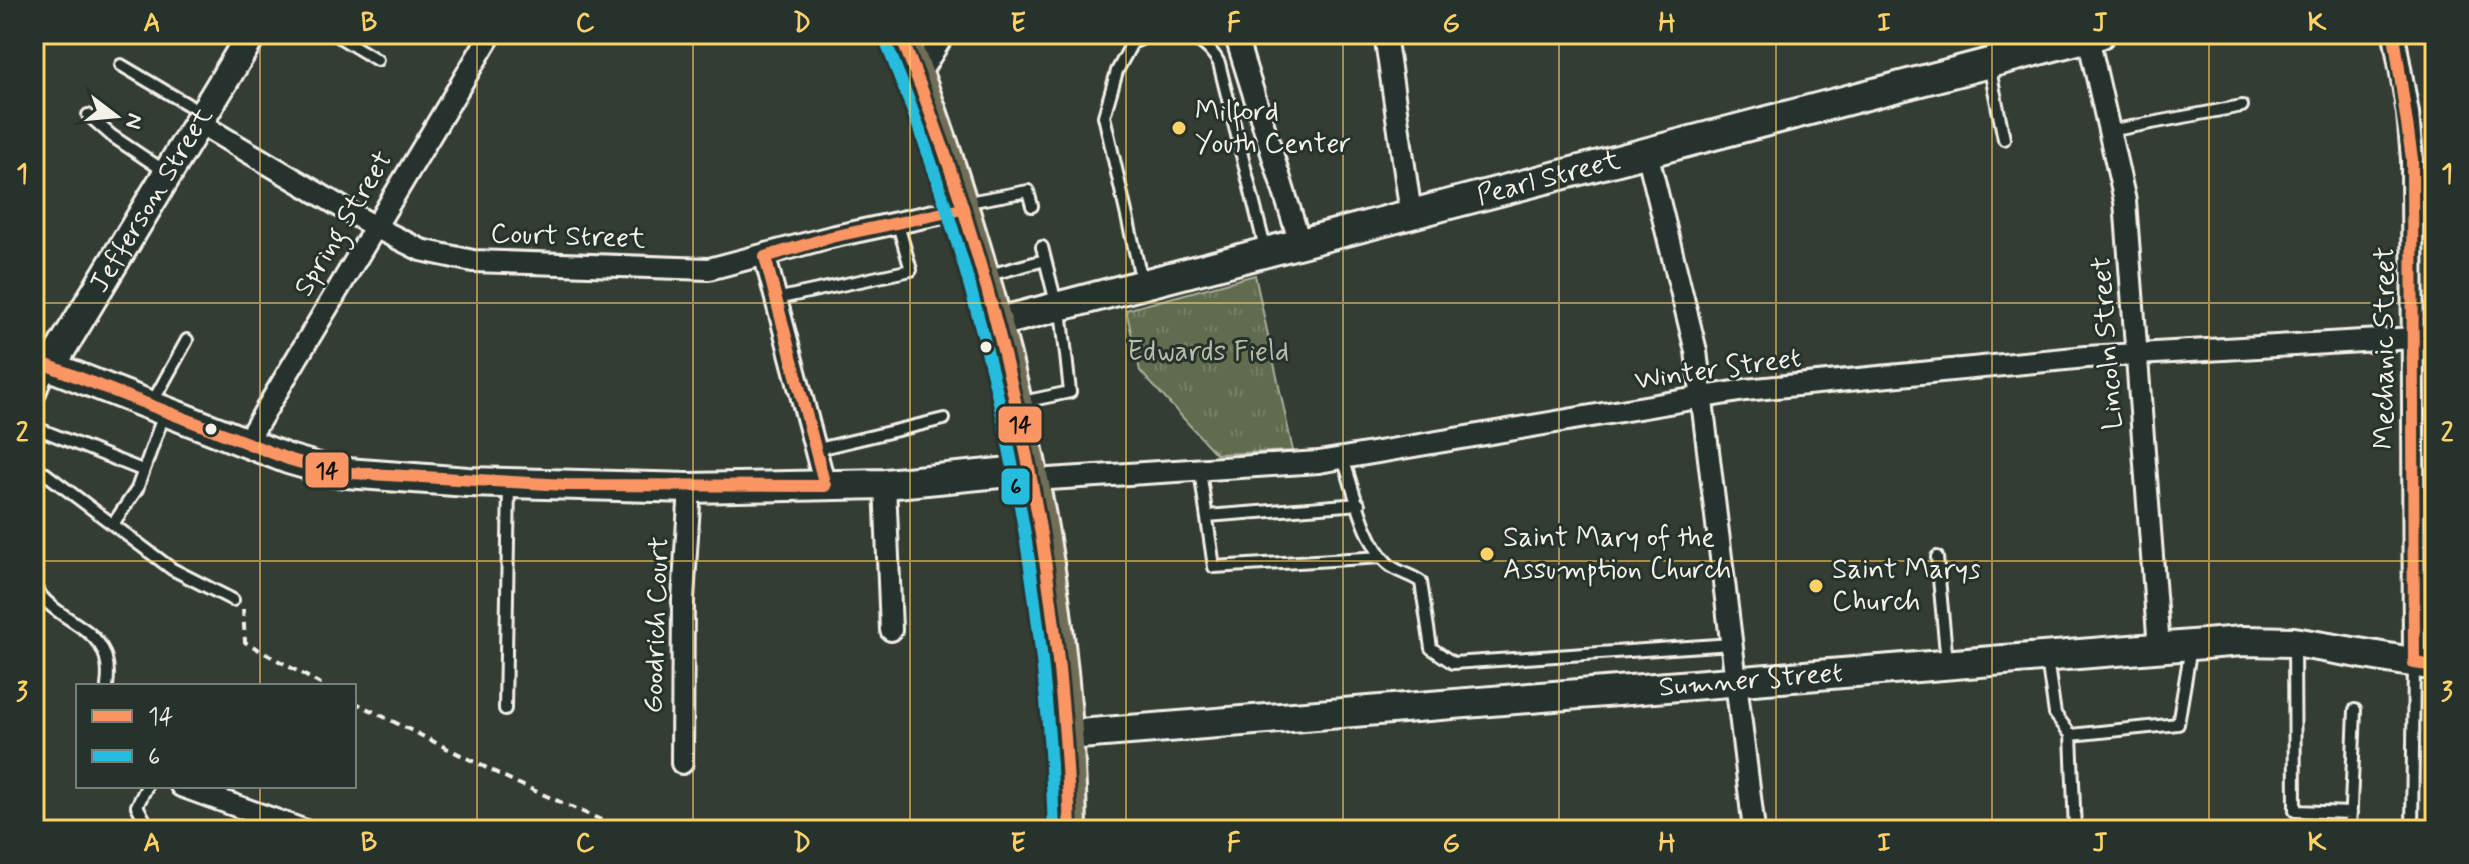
<svg xmlns="http://www.w3.org/2000/svg" width="2469" height="864" font-family="Mynerve,sans-serif">
<style>
.grass{fill:url(#grass-tufts);stroke:#aaae9b;stroke-width:2}
.lines{fill:none;stroke-linecap:round;stroke-linejoin:round}
.lane-casing{stroke:#f4f1e8;stroke-width:16}
.street-casing{stroke:#f4f1e8;stroke-width:26}
.secondary-casing{stroke:#f4f1e8;stroke-width:34}
.primary-casing{stroke:#f4f1e8;stroke-width:38}
.path{stroke:#f4f1e8;stroke-width:4;stroke-dasharray:8 6;stroke-linecap:butt}
.lane{stroke:#26332d;stroke-width:10}
.street{stroke:#26332d;stroke-width:20}
.secondary{stroke:#26332d;stroke-width:28}
.primary{stroke:#716e59;stroke-width:32}
.bus-1-casing{stroke:#26332d;stroke-width:18}
.bus-2-casing{stroke:#26332d;stroke-width:18}
.bus-1{stroke:#fb9564;stroke-width:12}
.bus-2{stroke:#26bcdd;stroke-width:12}
.grid{fill:none;stroke:#ffd166;stroke-width:2;stroke-opacity:0.55}
.poi-dot{fill:#ffd166;stroke:#26332d;stroke-width:3}
.bus-dot{fill:#f4f1e8;stroke:#26332d;stroke-width:3}
.labels{text-anchor:middle;dominant-baseline:central;stroke-width:6;stroke-linejoin:round;paint-order:stroke}
.poi-label{font-size:28px;fill:#f4f1e8;stroke:#26332d;text-anchor:start}
.street-label{font-size:28px;fill:#f4f1e8;stroke:#26332d}
.park-label{font-size:28px;fill:#b9bcaa;stroke:#26332d}
.line-badge{stroke:#26332d;stroke-width:3}
.pale-badge-label{font-size:22px;text-anchor:middle;font-weight:bold;fill:#111}
.neatline{fill:none;stroke:#ffd166;stroke-width:3}
.grid-label{font-size:26px;text-anchor:middle;font-weight:bold;fill:#ffd166}
</style>
<defs>
<pattern id="grass-tufts" width="24" height="20" patternUnits="userSpaceOnUse" patternTransform="scale(2)"><rect width="24" height="20" fill="#606c4e"/><path d="M3 7l-1-3M5 7V3M7 7l1-3M15 17l-1-3M17 17v-4M19 17l1-3" fill="none" stroke="#778168"/></pattern>
</defs>
<rect width="100%" height="100%" fill="#333d34"/>
<filter id="ink" filterUnits="userSpaceOnUse"><feTurbulence type="fractalNoise" baseFrequency=".0125" numOctaves="2"/><feDisplacementMap in="SourceGraphic" scale="16" xChannelSelector="R" yChannelSelector="G"/><feConvolveMatrix kernelMatrix="1 2 1 2 8 2 1 2 1" color-interpolation-filters="sRGB"/></filter>
<g filter="url(#ink)">
<path class="grass" d="M 1255,275 L 1293,451 L 1216,454 L 1140,371 L 1126,310 Z"/>
<g class="lines">
<g class="lane-casing">
<path id="lane" d="M 334,34 L 377,60
M 1171,34 C 1192,35 1209,44 1219,63 L 1266,252
M 121,65 L 202,113
M 1989,65 L 2004,139
M 88,115 L 112,136 L 166,172
M 2109,131 L 2242,106
M 963,203 L 1028,191 L 1032,206
M 1042,247 L 1056,303
M 985,276 L 1045,260
M 1142,282 L 1104,116 L 1117,71 L 1132,43 L 1153,34
M 776,299 L 911,270 L 897,221
M 1018,403 L 1070,392 L 1061,309
M 151,405 L 187,340
M 34,409 L 50,368
M 34,427 L 142,470
M 818,449 L 944,419
M 1343,459 C 1355,492 1363,539 1388,564 C 1398,573 1411,574 1421,582 L 1431,648 L 1453,663 L 1732,644
M 34,465 L 172,569 L 233,600
M 1200,471 L 1214,567 L 1382,557
M 1207,516 L 1359,504
M 113,524 L 137,489 L 164,414
M 1937,557 L 1947,663
M 34,586 C 60,629 116,624 107,686
M 2294,644 L 2295,811 L 2351,813
M 2047,659 L 2055,714 L 2071,735 L 2178,724 L 2191,647
M 505,709 L 509,485
M 2071,735 L 2075,830
M 147,786 L 137,806 L 150,830
M 2350,830 L 2355,710
M 2412,830 L 2414,665"/>
</g>
<g class="street-casing">
<path id="street" d="M 1235,34 L 1300,243
M 1385,34 L 1411,214
M 2394,34 L 2408,113 L 2412,159 L 2414,663
M 2088,37 L 2125,201 L 2159,648
M 918,76 L 944,34
M 199,123 L 375,227 L 421,250 L 473,261 L 709,269 L 831,237 L 962,209
M 1647,152 L 1696,351 L 1754,830
M 765,257 L 825,486
M 246,443 L 491,34
M 1033,480 L 1319,462 L 1745,390 L 2086,357 L 2413,338
M 885,484 L 891,630
M 682,763 L 683,600 L 690,488
M 181,786 L 303,830"/>
</g>
<g class="secondary-casing">
<g id="secondary">
<path id="s1" d="M 995,323 L 2100,34"/>
<path d="M 34,360 L 288,459 L 333,472 L 468,482 L 690,488 L 885,484 L 1031,470"/>
<path id="s2" d="M 51,366 L 252,34"/>
<path id="s3" d="M 1067,735 L 2242,641 L 2294,642 L 2435,666"/>
</g>
</g>
<g class="primary-casing">
<path id="primary" d="M 900,34 C 931,107 954,182 977,258 C 1032,444 1068,635 1070,830"/>
</g>
<path class="path" d="M 243,609 L 245,642 L 324,686
M 354,702 L 517,783 L 624,830"/>
<use href="#lane" class="lane"/>
<use href="#street" class="street"/>
<use href="#secondary" class="secondary"/>
<use href="#primary" class="primary"/>
<g class="bus-1-casing">
<path id="bus-1" d="M 900,34 C 1003,286 1061,558 1070,830
M 2394,34 L 2412,159 L 2414,663 L 2435,666
M 34,360 L 288,459 L 333,472 L 566,485 L 825,486 L 765,257 L 831,237 L 962,209"/>
</g>
<g class="bus-2-casing">
<path id="bus-2" d="M 885,40 C 988,290 1045,560 1054,830"/>
</g>
<use href="#bus-1" class="bus-1"/>
<use href="#bus-2" class="bus-2"/>
</g>
</g>
<path class="grid" d="M 260,34 L 260,686M 477,34 L 477,830M 693,34 L 693,830M 910,34 L 910,830M 1126,34 L 1126,830M 1343,34 L 1343,830M 1559,34 L 1559,830M 1776,34 L 1776,830M 1992,34 L 1992,830M 2209,34 L 2209,830M 34,303 L 2435,303M 34,561 L 2435,561M 260,786 L 260,830"/>
<g class="poi-dot">
<circle cx="1179" cy="128" r="8"/>
<circle cx="1487" cy="554" r="8"/>
<circle cx="1816" cy="586" r="8"/>
</g>
<g class="bus-dot">
<circle cx="986" cy="347" r="7"/>
<circle cx="211" cy="429" r="7"/>
</g>
<g class="labels">
<g class="poi-label">
<text x="1195" y="112">Milford<tspan x="1195" dy="32">Youth Center</tspan></text>
<text x="1503" y="538">Saint Mary of the<tspan x="1503" dy="32">Assumption Church</tspan></text>
<text x="1832" y="570">Saint Marys<tspan x="1832" dy="32">Church</tspan></text>
</g>
<g class="street-label">
<text stroke="none"><textPath href="#s1" startOffset="572">Pearl Street</textPath></text>
<text stroke="none"><textPath href="#s2" startOffset="194">Jefferson Street</textPath></text>
<text transform="translate(344 224) rotate(-59)">Spring Street</text>
<text transform="translate(568 237) rotate(2)">Court Street</text>
<text transform="translate(2108 343) rotate(-94)">Lincoln Street</text>
<text transform="translate(2385 348) rotate(-90)">Mechanic Street</text>
<text transform="translate(1718 370) rotate(-8)">Winter Street</text>
<text transform="translate(657 625) rotate(-88)">Goodrich Court</text>
<text stroke="none"><textPath href="#s3" startOffset="686">Sumner Street</textPath></text>
</g>
<g class="park-label">
<text x="1208" y="352">Edwards Field</text>
</g>
</g>
<g class="line-badge">
<rect x="997" y="405" width="46" height="39" rx="8" fill="#fb9564"/>
<rect x="304" y="451" width="46" height="38" rx="8" fill="#fb9564"/>
<rect x="1000" y="467" width="31" height="39" rx="8" fill="#26bcdd"/>
</g>
<g class="pale-badge-label">
<text x="1020" y="432">14</text>
<text x="327" y="478">14</text>
<text x="1016" y="494">6</text>
</g>
<rect width="2469" height="864" fill="none" stroke="#26332d" stroke-width="88"/>
<rect x="76" y="684" width="280" height="104" fill="#26332d" stroke="#787f78" stroke-width="2"/>
<rect x="92" y="710" width="40" height="12" fill="#fb9564" stroke="#787f78" stroke-width="2"/>
<text x="148" y="724" font-size="24" fill="#f4f1e8">14</text>
<rect x="92" y="750" width="40" height="12" fill="#26bcdd" stroke="#787f78" stroke-width="2"/>
<text x="148" y="764" font-size="24" fill="#f4f1e8">6</text>
<g transform="translate(116 116) rotate(106)" stroke="#26332d" stroke-width="6" paint-order="stroke">
<path d="M0-6L14 30L0 20L-14 30Z" fill="#f4f1e8"/>
<text y="-12" font-size="22" font-weight="bold" text-anchor="middle" fill="#f4f1e8">N</text>
</g>
<rect x="44" y="44" width="2381" height="776" class="neatline"/>
<g class="grid-label">
<text x="152" y="31">A</text>
<text x="369" y="31">B</text>
<text x="585" y="31">C</text>
<text x="802" y="31">D</text>
<text x="1018" y="31">E</text>
<text x="1234" y="31">F</text>
<text x="1451" y="31">G</text>
<text x="1667" y="31">H</text>
<text x="1884" y="31">I</text>
<text x="2100" y="31">J</text>
<text x="2317" y="31">K</text>
<text x="22" y="182">1</text>
<text x="2447" y="182">1</text>
<text x="22" y="441">2</text>
<text x="2447" y="441">2</text>
<text x="22" y="700">3</text>
<text x="2447" y="700">3</text>
<text x="152" y="851">A</text>
<text x="369" y="851">B</text>
<text x="585" y="851">C</text>
<text x="802" y="851">D</text>
<text x="1018" y="851">E</text>
<text x="1234" y="851">F</text>
<text x="1451" y="851">G</text>
<text x="1667" y="851">H</text>
<text x="1884" y="851">I</text>
<text x="2100" y="851">J</text>
<text x="2317" y="851">K</text>
</g>
</svg>
